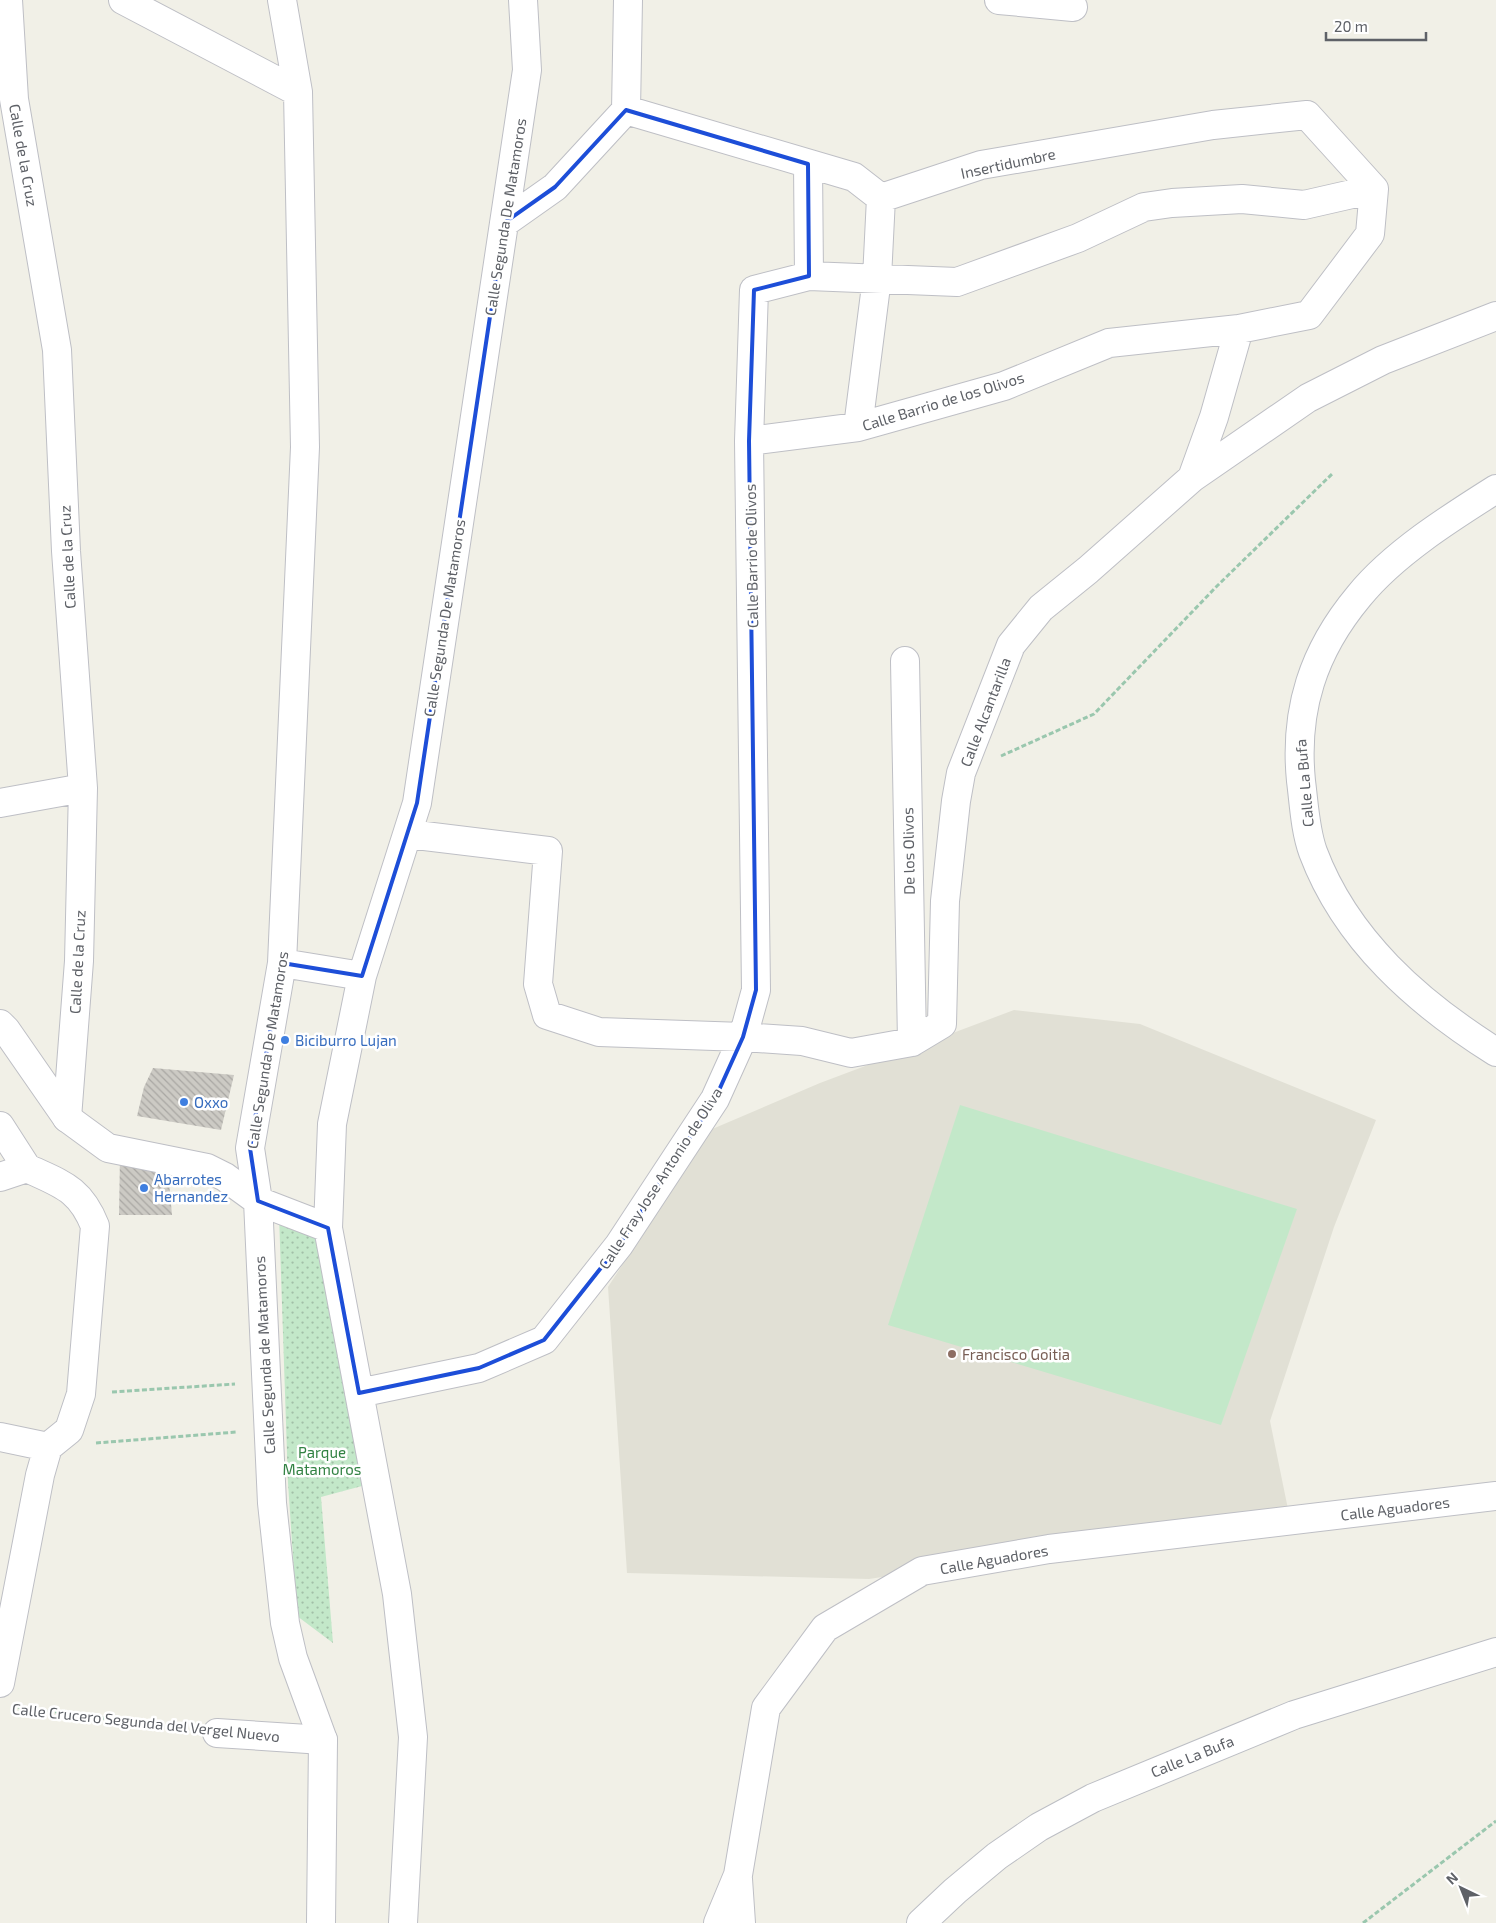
<svg xmlns="http://www.w3.org/2000/svg" width="1496" height="1923" font-family="'Exo 2',sans-serif">
<style>
.education{fill:#e1e0d5}
.green{fill:#c3e8c9}
.park{fill:url(#park-dots)}
.building{fill:url(#building-back-hatch)}
.lines{fill:none;stroke-linecap:round;stroke-linejoin:round}
.minor-casing{stroke:#bebfc5;stroke-width:30}
.tertiary-casing{stroke:#bebfc5;stroke-width:30}
.secondary-casing{stroke:#bcbec4;stroke-width:30}
.path{stroke:#9ac7ae;stroke-width:3;stroke-dasharray:5 2.5;stroke-linecap:butt}
.minor{stroke:#fff;stroke-width:28}
.tertiary{stroke:#fff;stroke-width:28}
.secondary{stroke:#fff;stroke-width:28}
.marked{fill:none;stroke:#1d4ed8;stroke-width:4;stroke-linejoin:round}
.shop-dot{fill:#3f7fe0;stroke:#fff;stroke-width:2}
.education-dot{fill:#8d6e63;stroke:#fff;stroke-width:2}
.labels{text-anchor:middle;dominant-baseline:central;stroke-width:5;stroke-linejoin:round;paint-order:stroke}
.street-label{font-size:15px;fill:#5e6167;stroke:#fff}
.shop-label{font-size:15px;fill:#366cbe;stroke:#fff;text-anchor:start}
.education-label{font-size:15px;fill:#785e54;stroke:#fff;text-anchor:start}
.park-label{font-size:15px;fill:#328243;stroke:#fff}
</style>
<defs>
<pattern id="park-dots" width="8" height="8" patternUnits="userSpaceOnUse" patternTransform="scale(1.25)"><rect width="8" height="8" fill="#c3e8c9"/><path d="M2 2h.1M6 6h.1" fill="none" stroke="#a2bfa7" stroke-width="1.8" stroke-linecap="round"/></pattern>
<pattern id="building-back-hatch" width="6" height="6" patternUnits="userSpaceOnUse" patternTransform="scale(1.25)"><rect width="6" height="6" fill="#cccac4"/><path d="M-1 5l2 2M0 0l6 6M5-1l2 2" fill="none" stroke="#a9a7a3"/></pattern>
</defs>
<rect width="100%" height="100%" fill="#f1f0e7"/>
<path class="education" d="M 1014,1010 L 1140,1024 L 1376,1120 L 1334,1227 L 1270,1421 L 1289,1514 L 869,1579 L 627,1573 L 608,1287 L 710,1130 L 820,1083 Z"/>
<path class="green" d="M 960,1105 L 1297,1209 L 1221,1425 L 888,1325 Z"/>
<path class="park" d="M 279,1215 L 317,1231 L 362,1486 L 321,1497 L 333,1643 L 297,1616 L 288,1483 Z"/>
<path class="building" d="M 153,1068 L 234,1075 L 221,1130 L 137,1116 L 144,1087 Z
M 120,1155 L 167,1160 L 172,1215 L 119,1215 Z"/>
<g class="lines">
<g class="minor-casing">
<path id="minor" d="M 8,0 L 14,99 L 57,350 L 66,551 L 83,788 L 79,961 L 67,1118
M 123,0 L 298,92
M 282,0 L 298,92 L 305,447 L 282,963 L 250,1148 L 258,1201 L 328,1228
M 999,0 L 1073,7
M 626,110 L 854,177 L 881,198 L 981,165 L 1213,125 L 1307,115 L 1374,189 L 1370,234 L 1309,315 L 1239,329 L 1109,343 L 1004,386 L 858,427 L 749,441
M 504,223 L 555,187 L 626,110 L 628,0
M 809,276 L 957,282 L 1078,238 L 1144,207 L 1172,203 L 1242,199 L 1304,205 L 1374,189
M 858,427 L 877,278 L 881,198
M 1192,478 L 1214,417 L 1239,329
M 905,661 L 912,1042
M 0,803 L 83,788
M 408,834 L 548,851 L 538,984 L 547,1015 L 599,1032 L 743,1037 L 802,1041 L 851,1053 L 912,1042 L 942,1024 L 945,901 L 956,801 L 961,773 L 1011,645 L 1041,608 L 1088,570 L 1192,478 L 1308,398 L 1383,360 L 1496,316
M 282,963 L 362,976
M 0,1126 L 27,1168
M 0,1177 L 27,1168 C 61,1184 80,1188 95,1226 L 81,1394 L 69,1430 L 48,1447 L 40,1475 L 0,1683
M 359,1393 L 479,1368 L 544,1340 L 619,1245 L 715,1099 L 743,1037 L 756,990 L 749,441 L 754,290 L 809,276 L 808,164
M 0,1437 L 48,1447
M 217,1733 L 323,1740
M 738,1879 L 741,1923
M 403,1923 L 413,1737 L 397,1594 L 328,1228 L 332,1124 L 362,976 L 417,803 L 527,70 L 523,0
M 718,1923 L 738,1875 L 766,1708 L 825,1628 L 922,1571 L 1049,1549 L 1496,1496"/>
</g>
<g class="tertiary-casing">
<path id="tertiary" d="M 0,1024 L 6,1030 L 67,1118 L 108,1148 L 207,1168 L 225,1177 L 258,1201 L 272,1503 L 285,1623 L 293,1658 L 323,1740 L 321,1923"/>
</g>
<g class="secondary-casing">
<path id="secondary" d="M 1496,489 C 1450,518 1393,554 1359,596 C 1313,651 1294,710 1301,781 C 1304,804 1305,830 1313,852 C 1346,940 1418,1003 1496,1052
M 921,1923 L 955,1891 L 997,1856 L 1039,1827 L 1093,1798 L 1294,1715 L 1496,1652"/>
</g>
<path class="path" d="M 1001,756 L 1094,714 L 1217,586 L 1332,474
M 112,1392 L 235,1384
M 96,1443 L 237,1432
M 18,1707 L 188,1729
M 1363,1923 L 1496,1821"/>
<use href="#minor" class="minor"/>
<use href="#tertiary" class="tertiary"/>
<use href="#secondary" class="secondary"/>
</g>
<path class="marked" d="M 626,110 L 808,164 L 809,276 L 754,290 L 749,441 L 756,990 L 743,1037 L 715,1099 L 619,1245 L 544,1340 L 479,1368 L 359,1393 L 328,1228 L 258,1201 L 250,1148 L 282,963 L 362,976 L 417,803 L 504,223 L 555,187 Z"/>
<g class="shop-dot">
<circle cx="285" cy="1040" r="5"/>
<circle cx="184" cy="1102" r="5"/>
<circle cx="144" cy="1188" r="5"/>
</g>
<circle class="education-dot" cx="952" cy="1354" r="5"/>
<g class="labels">
<g class="street-label">
<text transform="translate(24 155) rotate(80)">Calle de la Cruz</text>
<text transform="translate(1008 163) rotate(-12)">Insertidumbre</text>
<text transform="translate(505 217) rotate(-81)">Calle Segunda De Matamoros</text>
<text transform="translate(943 401) rotate(-17)">Calle Barrio de los Olivos</text>
<text transform="translate(751 556) rotate(-91)">Calle Barrio de Olivos</text>
<text transform="translate(67 557) rotate(-93)">Calle de la Cruz</text>
<text transform="translate(444 618) rotate(-81)">Calle Segunda De Matamoros</text>
<text transform="translate(985 712) rotate(-69)">Calle Alcantarilla</text>
<text transform="translate(1304 783) rotate(-95)">Calle La Bufa</text>
<text transform="translate(908 851) rotate(-91)">De los Olivos</text>
<text transform="translate(77 962) rotate(-87)">Calle de la Cruz</text>
<text transform="translate(267 1050) rotate(-81)">Calle Segunda De Matamoros</text>
<text transform="translate(660 1178) rotate(-57)">Calle Fray Jose Antonio de Oliva</text>
<text transform="translate(264 1355) rotate(-93)">Calle Segunda de Matamoros</text>
<text transform="translate(1395 1508) rotate(-7)">Calle Aguadores</text>
<text transform="translate(994 1559) rotate(-10)">Calle Aguadores</text>
<text transform="translate(146 1722) rotate(6)">Calle Crucero Segunda del Vergel Nuevo</text>
<text transform="translate(1192 1756) rotate(-22)">Calle La Bufa</text>
</g>
<g class="shop-label">
<text x="295" y="1040">Biciburro Lujan</text>
<text x="194" y="1102">Oxxo</text>
<text x="154" y="1179">Abarrotes<tspan x="154" dy="17">Hernandez</tspan></text>
</g>
<g class="education-label">
<text x="962" y="1354">Francisco Goitia</text>
</g>
<g class="park-label">
<text x="322" y="1452">Parque<tspan x="322" dy="17">Matamoros</tspan></text>
</g>
</g>
<g transform="translate(1461 1888) rotate(317)" stroke="#ffffff" stroke-width="4" paint-order="stroke">
<path d="M0-4L9 19L0 12L-9 19Z" fill="#5e6167"/>
<text y="-8" font-size="14" font-weight="bold" text-anchor="middle" fill="#5e6167">N</text>
</g>
<path d="M1326 32v8h100v-8" fill="none" stroke="#5e6167" stroke-width="2.5"/>
<text x="1334" y="32" font-size="15" fill="#5e6167" stroke="#ffffff" stroke-width="4" paint-order="stroke">20 m</text>
</svg>
